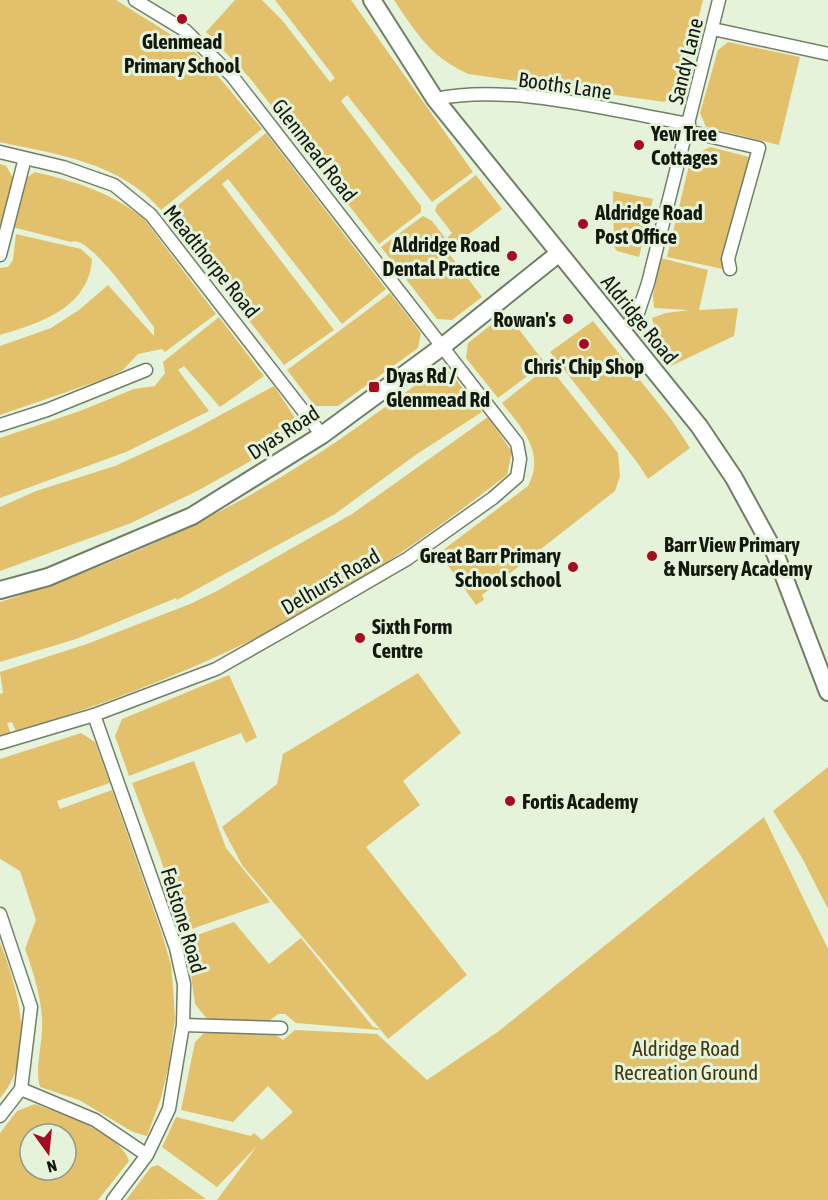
<svg xmlns="http://www.w3.org/2000/svg" width="828" height="1200" font-family="'Asap Condensed',sans-serif">
<style>
.green{fill:#e3c16c;fill-rule:evenodd}
.lines{fill:none;stroke-linecap:round;stroke-linejoin:round}
.street-casing{stroke:#717f67;stroke-width:15}
.secondary-casing{stroke:#717f67;stroke-width:20}
.street{stroke:#fff;stroke-width:12}
.secondary{stroke:#fff;stroke-width:16}
.poi-dot{fill:#a50b23;stroke:#e4f3d9;stroke-width:2}
.labels{text-anchor:middle;dominant-baseline:central;stroke-width:6;stroke-linejoin:round;paint-order:stroke}
.poi-label{font-size:21px;font-weight:bold;fill:#141910;stroke:#e4f3d9;text-anchor:start}
.street-label{font-size:21px;fill:#141910;stroke:#e4f3d9}
.park-label{font-size:21px;fill:#42340d;stroke:#e4f3d9}
</style>
<rect width="100%" height="100%" fill="#e4f3d9"/>
<path class="green" d="M 0,0 L 116,0 L 189,46 L 224,83 L 262,129 L 161,210 C 119,162 59,155 0,142 Z
M 235,0 L 262,0 L 282,20 L 330,82 L 335,78 L 275,0 L 351,0 L 473,172 L 432,202 L 347,95 L 341,101 L 421,206 L 421,212 L 379,244 L 249,77 L 206,32 Z
M 394,0 L 703,0 L 681,86 L 676,95 L 664,102 L 468,74 C 430,56 417,34 394,0 Z
M 728,42 L 800,57 L 779,145 L 706,127 L 700,113 L 718,50 Z
M 266,133 L 386,289 L 342,324 L 228,179 L 222,184 L 334,330 L 284,365 L 166,215 Z
M 710,147 L 753,158 L 723,269 L 667,257 L 691,157 Z
M 0,164 L 6,166 L 15,181 L 4,221 L 0,223 Z
M 35,172 C 74,181 113,193 144,219 L 216,314 L 165,352 L 162,349 L 138,354 L 123,370 L 104,379 L 0,415 L 0,346 L 51,328 L 79,310 L 108,285 L 154,336 L 154,327 C 141,311 89,233 71,242 L 12,227 L 22,181 Z
M 476,175 L 502,209 L 447,251 L 482,297 L 452,320 L 437,319 L 381,247 L 423,216 L 432,221 L 446,239 L 452,233 L 435,211 L 437,205 Z
M 613,191 L 653,199 L 639,257 L 617,251 L 614,247 Z
M 16,234 L 81,249 L 92,259 C 89,308 40,323 0,335 L 0,268 L 8,267 L 13,260 Z
M 661,258 L 708,270 L 699,310 L 738,308 L 734,336 L 671,366 L 659,344 L 652,318 L 666,313 L 689,310 L 654,308 L 653,295 Z
M 390,293 L 421,333 L 418,348 L 338,406 L 315,406 L 287,370 Z
M 506,313 L 545,363 L 498,398 L 466,358 L 468,343 Z
M 219,317 L 264,376 L 220,407 L 184,366 L 178,370 L 209,411 L 126,452 L 0,498 L 0,438 L 80,411 L 134,389 L 155,386 L 165,373 L 163,362 Z
M 593,321 L 671,419 L 690,448 L 648,479 L 637,462 L 550,352 Z
M 436,368 L 449,371 L 482,412 L 417,454 L 335,514 L 177,600 L 176,598 L 76,639 L 0,662 L 0,602 C 128,562 254,502 363,423 C 387,405 414,388 436,368 Z
M 545,369 L 549,369 L 555,374 L 618,453 L 620,476 L 615,491 L 482,595 L 484,600 L 476,605 L 439,553 L 528,486 C 546,453 522,428 502,403 Z
M 274,386 L 297,421 L 295,436 L 199,490 L 131,523 L 0,571 L 0,507 L 36,491 L 115,466 L 189,432 Z
M 488,417 L 512,452 L 507,475 C 427,537 343,596 252,640 C 176,677 96,707 16,732 L 12,722 L 7,723 L 11,734 L 0,737 L 0,694 L 3,693 L 0,672 L 87,644 L 190,604 L 215,592 L 352,514 Z
M 418,673 L 461,733 L 403,781 L 420,805 L 366,847 L 467,975 L 388,1039 L 380,1029 L 379,1030 L 296,1023 L 285,1014 L 278,1014 L 269,1021 L 208,1020 L 195,1004 L 186,939 L 234,922 L 269,964 L 301,938 L 373,1027 L 380,1029 L 242,865 L 222,827 L 277,784 L 283,754 Z
M 229,675 L 257,737 L 246,743 L 241,733 L 129,776 L 115,736 L 122,719 Z
M 81,733 L 95,742 L 110,783 L 57,801 L 60,809 L 112,790 L 162,934 L 171,965 L 173,987 L 175,1019 L 169,1064 L 161,1098 L 147,1136 L 133,1132 L 79,1100 L 40,1087 C 34,1068 44,1040 42,1017 C 40,993 33,971 25,949 L 36,920 L 20,871 L 0,859 L 0,759 Z
M 194,761 L 226,848 L 270,902 L 183,932 L 160,857 L 132,783 Z
M 828,767 L 828,909 L 801,856 L 773,811 Z
M 764,817 L 828,949 L 828,1200 L 217,1200 L 257,1146 L 217,1187 L 162,1147 L 176,1117 L 251,1136 L 254,1133 L 262,1140 L 293,1112 L 268,1086 L 233,1122 L 181,1110 L 195,1042 L 208,1029 L 270,1031 L 283,1040 L 295,1030 L 377,1034 L 427,1080 L 499,1031 Z
M 0,942 C 18,990 38,1054 0,1098 Z
M 35,1104 C 61,1114 121,1133 129,1161 L 98,1200 L 0,1200 L 0,1133 L 17,1111 ZM 30,1134 L 66,1134 L 66,1170 L 30,1170 Z
M 158,1165 L 206,1199 L 126,1200 L 151,1167 Z"/>
<g class="lines">
<g class="street-casing">
<path id="street" d="M 713,29 L 828,54
M 435,99 C 511,83 612,111 689,124
M 687,131 L 759,148 L 728,259 L 730,269
M 0,152 L 63,167 L 114,185 L 151,215 L 322,435
M 0,255 L 25,158
M 621,331 L 637,316 L 648,283 L 719,0
M 0,425 L 47,410 L 146,370
M 94,715 L 176,948 L 184,984 L 183,1025 L 169,1109 L 147,1155 L 113,1200
M 0,743 L 94,715 L 216,669 L 290,627 L 407,559 L 493,498 L 517,477 L 520,459 L 517,443 L 232,76 L 186,31 L 135,0
M 0,914 L 31,1007 L 21,1089 L 0,1116
M 183,1025 L 281,1028
M 21,1089 L 95,1120 L 147,1155"/>
</g>
<g class="secondary-casing">
<path id="secondary" d="M 372,0 L 435,99 L 699,426 L 734,478 L 775,553 L 828,692
M 0,590 L 48,577 L 192,516 L 322,435 L 443,346 L 558,254"/>
</g>
<use href="#street" class="street"/>
<use href="#secondary" class="secondary"/>
</g>
<g class="poi-dot">
<circle cx="182" cy="19" r="6"/>
<circle cx="639" cy="145" r="6"/>
<circle cx="583" cy="224" r="6"/>
<circle cx="512" cy="256" r="6"/>
<circle cx="568" cy="319" r="6"/>
<circle cx="584" cy="344" r="6"/>
<rect x="368" y="381" width="12" height="12" rx="3"/>
<circle cx="652" cy="556" r="6"/>
<circle cx="573" cy="567" r="6"/>
<circle cx="360" cy="638" r="6"/>
<circle cx="510" cy="801" r="6"/>
</g>
<g class="labels">
<g class="poi-label">
<text x="182" y="41" text-anchor="middle">Glenmead<tspan x="182" dy="24">Primary School</tspan></text>
<text x="651" y="133">Yew Tree<tspan x="651" dy="24">Cottages</tspan></text>
<text x="595" y="212">Aldridge Road<tspan x="595" dy="24">Post Office</tspan></text>
<text x="500" y="244" text-anchor="end">Aldridge Road<tspan x="500" dy="24">Dental Practice</tspan></text>
<text x="556" y="319" text-anchor="end">Rowan's</text>
<text x="584" y="366" text-anchor="middle">Chris' Chip Shop</text>
<text x="386" y="375">Dyas Rd /<tspan x="386" dy="24">Glenmead Rd</tspan></text>
<text x="664" y="544">Barr View Primary<tspan x="664" dy="24">&amp; Nursery Academy</tspan></text>
<text x="561" y="555" text-anchor="end">Great Barr Primary<tspan x="561" dy="24">School school</tspan></text>
<text x="372" y="626">Sixth Form<tspan x="372" dy="24">Centre</tspan></text>
<text x="522" y="801">Fortis Academy</text>
</g>
<g class="street-label">
<text transform="translate(685 61) rotate(-76)">Sandy Lane</text>
<text transform="translate(565 85) rotate(8)">Booths Lane</text>
<text transform="translate(315 150) rotate(52)">Glenmead Road</text>
<text transform="translate(212 261) rotate(51)">Meadthorpe Road</text>
<text transform="translate(640 319) rotate(51)">Aldridge Road</text>
<text transform="translate(283 432) rotate(-33)">Dyas Road</text>
<text transform="translate(330 581) rotate(-30)">Delhurst Road</text>
<text transform="translate(184 920) rotate(73)">Felstone Road</text>
</g>
<g class="park-label">
<text x="686" y="1048">Aldridge Road<tspan x="686" dy="24">Recreation Ground</tspan></text>
</g>
</g>
<g transform="translate(48 1152) rotate(165)"><circle r="28" fill="#e4f3d9" stroke="#919c89" stroke-width="1.5"/>
<path d="M0-4.5L10 22L0 15L-10 22Z" fill="#a50b23"/>
<text y="-9" font-size="16" font-weight="bold" text-anchor="middle" fill="#141910">N</text>
</g>
</svg>
